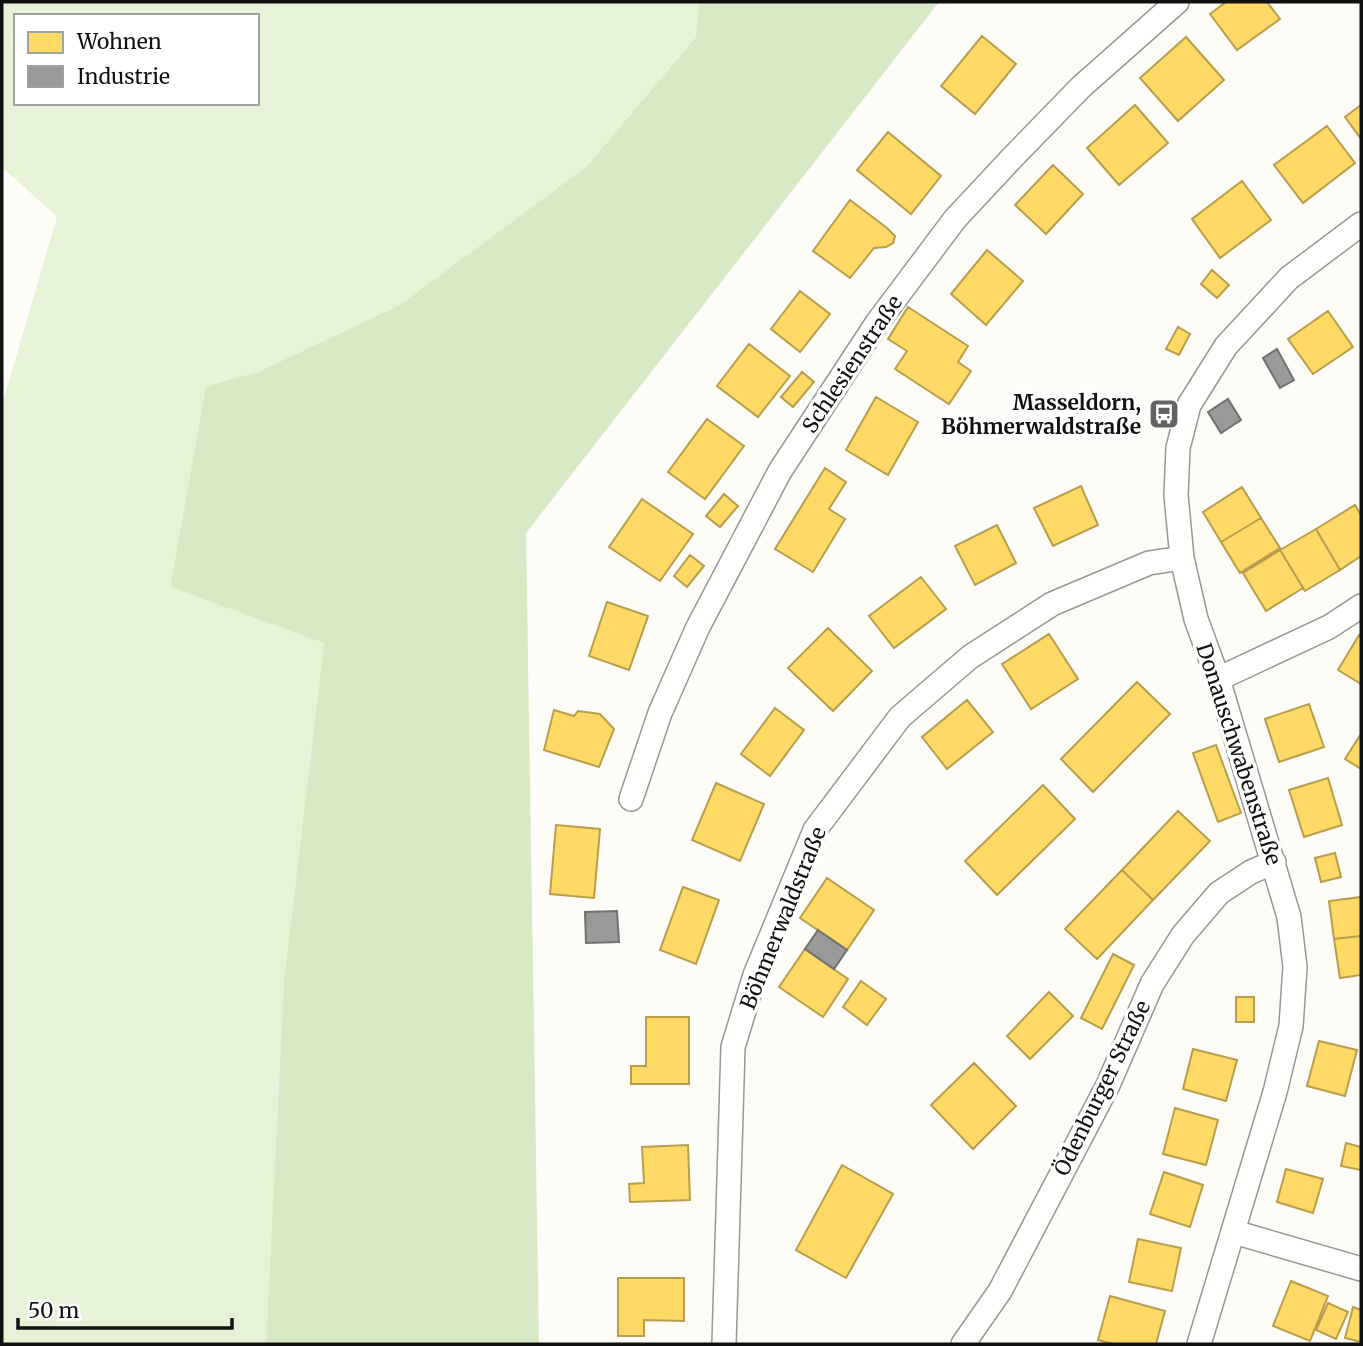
<svg xmlns="http://www.w3.org/2000/svg" width="1363" height="1346" font-family="Merriweather,serif">
<style>
.green{fill:#e7f3d7;fill-rule:evenodd}
.forest{fill:#d8eac5}
.homes{fill:#ffd966;stroke:#b89d4c;stroke-width:2}
.industry{fill:#999;stroke:#707070;stroke-width:2}
.lines{fill:none;stroke-linecap:round;stroke-linejoin:round}
.minor-casing{stroke:#979795;stroke-width:26}
.minor{stroke:#fffffe;stroke-width:23}
.labels{text-anchor:middle;dominant-baseline:central;stroke-width:7;stroke-linejoin:round;paint-order:stroke}
.street-label{font-size:21px;fill:#111;stroke:#fff}
.poi-label{font-size:21px;font-weight:bold;fill:#111;stroke:#fff;text-anchor:end}
</style>
<rect width="100%" height="100%" fill="#fdfcf7"/>
<path class="green" d="M 2,2 L 699,2 L 696,37 L 587,166 L 400,305 L 258,372 L 206,386 L 170,587 L 324,642 L 284,980 L 266,1344 L 2,1344 L 2,405 L 57,217 L 2,167 ZM 16,16 L 257,16 L 257,103 L 16,103 Z"/>
<path class="forest" d="M 699,2 L 939,2 L 526,533 L 539,1344 L 266,1344 L 284,980 L 324,643 L 170,587 L 206,386 L 258,372 L 400,305 L 587,166 L 696,37 Z"/>
<path class="homes" d="M 1226,2 L 1267,2 L 1280,19 L 1237,50 L 1210,14 Z
M 982,36 L 1016,64 L 975,114 L 941,86 Z
M 1186,37 L 1224,80 L 1178,121 L 1140,78 Z
M 1135,105 L 1168,143 L 1119,185 L 1087,148 Z
M 1361,105 L 1361,139 L 1345,117 Z
M 1327,126 L 1355,163 L 1303,203 L 1274,165 Z
M 888,132 L 941,176 L 911,214 L 857,170 Z
M 1053,165 L 1083,194 L 1046,234 L 1015,205 Z
M 1242,181 L 1271,220 L 1220,258 L 1192,219 Z
M 850,200 L 887,228 L 895,236 L 893,243 L 886,247 L 874,248 L 850,278 L 813,251 Z
M 987,250 L 1023,281 L 986,325 L 951,294 Z
M 1212,270 L 1229,285 L 1217,298 L 1201,284 Z
M 800,291 L 830,314 L 800,352 L 771,329 Z
M 908,307 L 968,346 L 958,362 L 971,371 L 949,404 L 895,369 L 907,351 L 888,339 Z
M 1328,311 L 1353,347 L 1313,374 L 1288,339 Z
M 1178,327 L 1190,334 L 1179,355 L 1166,349 Z
M 749,344 L 790,376 L 758,417 L 717,386 Z
M 802,372 L 814,382 L 793,407 L 781,397 Z
M 876,397 L 918,422 L 888,475 L 846,450 Z
M 1163,402 L 1172,405 L 1165,425 L 1156,422 Z
M 707,419 L 744,446 L 705,499 L 668,472 Z
M 825,468 L 846,482 L 829,509 L 845,519 L 813,572 L 775,549 Z
M 1081,486 L 1098,525 L 1053,546 L 1034,508 Z
M 1242,487 L 1261,518 L 1221,542 L 1203,512 Z
M 724,494 L 738,506 L 720,527 L 706,516 Z
M 642,499 L 693,534 L 660,581 L 609,547 Z
M 1355,505 L 1361,515 L 1361,556 L 1340,570 L 1316,529 Z
M 1261,518 L 1280,548 L 1240,573 L 1221,542 Z
M 997,525 L 1016,563 L 975,585 L 955,546 Z
M 1316,529 L 1340,570 L 1305,591 L 1280,550 Z
M 1280,550 L 1303,588 L 1266,611 L 1243,573 Z
M 690,555 L 704,566 L 687,587 L 674,576 Z
M 921,577 L 946,609 L 894,648 L 869,616 Z
M 607,602 L 648,616 L 629,670 L 589,656 Z
M 828,628 L 872,671 L 833,711 L 788,668 Z
M 1049,634 L 1078,679 L 1031,709 L 1002,664 Z
M 1359,635 L 1361,636 L 1361,684 L 1338,670 Z
M 1137,682 L 1170,714 L 1093,792 L 1061,759 Z
M 967,700 L 993,732 L 947,769 L 922,737 Z
M 1309,704 L 1324,747 L 1279,762 L 1265,719 Z
M 775,708 L 804,730 L 770,776 L 741,754 Z
M 554,710 L 574,716 L 578,711 L 600,714 L 614,729 L 599,767 L 544,750 Z
M 1361,734 L 1361,769 L 1345,759 Z
M 1216,745 L 1241,813 L 1218,822 L 1193,753 Z
M 1328,778 L 1342,825 L 1304,837 L 1289,790 Z
M 716,783 L 764,804 L 740,861 L 692,840 Z
M 1043,785 L 1075,819 L 997,895 L 965,861 Z
M 1178,811 L 1210,841 L 1153,900 L 1122,870 Z
M 556,825 L 600,829 L 594,898 L 550,894 Z
M 1335,853 L 1341,877 L 1321,882 L 1315,858 Z
M 1122,870 L 1153,900 L 1097,959 L 1065,929 Z
M 827,878 L 874,910 L 847,950 L 800,918 Z
M 683,887 L 719,900 L 696,964 L 660,950 Z
M 1361,897 L 1361,936 L 1334,939 L 1329,901 Z
M 1361,936 L 1361,975 L 1340,978 L 1334,939 Z
M 805,949 L 848,979 L 823,1017 L 779,987 Z
M 1113,954 L 1134,965 L 1102,1029 L 1081,1018 Z
M 861,981 L 886,999 L 867,1025 L 843,1007 Z
M 1049,992 L 1073,1016 L 1030,1059 L 1007,1036 Z
M 1236,997 L 1254,997 L 1254,1022 L 1236,1022 Z
M 646,1017 L 689,1017 L 689,1084 L 631,1084 L 631,1066 L 646,1066 Z
M 1319,1041 L 1357,1050 L 1345,1096 L 1307,1086 Z
M 1193,1049 L 1237,1060 L 1226,1101 L 1183,1089 Z
M 974,1063 L 1016,1106 L 973,1149 L 931,1105 Z
M 1175,1108 L 1218,1120 L 1206,1165 L 1163,1154 Z
M 1346,1143 L 1361,1147 L 1361,1170 L 1341,1166 Z
M 688,1145 L 690,1200 L 630,1202 L 629,1184 L 644,1183 L 642,1147 Z
M 842,1165 L 893,1194 L 846,1278 L 796,1250 Z
M 1286,1169 L 1323,1179 L 1313,1213 L 1277,1202 Z
M 1164,1172 L 1203,1185 L 1190,1227 L 1150,1214 Z
M 1138,1239 L 1181,1248 L 1172,1291 L 1129,1282 Z
M 618,1278 L 684,1278 L 684,1321 L 644,1320 L 644,1336 L 618,1336 Z
M 1291,1281 L 1328,1296 L 1310,1341 L 1273,1326 Z
M 1110,1296 L 1165,1311 L 1156,1344 L 1113,1344 L 1098,1340 Z
M 1328,1303 L 1348,1312 L 1336,1339 L 1316,1330 Z
M 1353,1307 L 1361,1310 L 1361,1342 L 1345,1338 Z"/>
<path class="industry" d="M 1277,349 L 1294,380 L 1280,388 L 1263,358 Z
M 1228,399 L 1241,420 L 1221,433 L 1208,412 Z
M 617,911 L 619,942 L 586,943 L 585,912 Z
M 818,930 L 847,950 L 834,969 L 805,949 Z"/>
<g class="lines">
<g class="minor-casing">
<path id="minor" d="M 1218,679 L 1329,627 L 1361,606
M 631,799 L 660,713 L 698,627 L 780,471 L 877,323 L 955,219 L 1011,159 L 1081,87 L 1177,2
M 1234,1232 L 1361,1269
M 724,1344 L 733,1047 L 755,975 L 815,830 L 900,717 L 970,657 L 1052,604 L 1149,563 L 1182,558
M 963,1344 L 1000,1291 L 1108,1085 L 1152,984 L 1183,935 L 1219,893 L 1251,872 L 1274,862
M 1199,1344 L 1275,1092 L 1291,1026 L 1295,967 L 1289,917 L 1218,679 L 1196,619 L 1182,558 L 1176,495 L 1178,448 L 1189,405 L 1226,346 L 1289,278 L 1361,224"/>
</g>
<use href="#minor" class="minor"/>
</g>
<defs>
<g id="bus-square" transform="scale(1.575)"><rect x="-9" y="-9" width="18" height="18" rx="4" fill="#646362" stroke="#fff"/><path d="M-5-6H5V4H4V6H2V4H-2V6H-4V4H-5ZM-3.5-4V0h7V-4ZM-3.5 1.2v1.5H-2V1.2ZM2 1.2v1.5H3.5V1.2Z" fill="#fff"/></g>
</defs>
<g fill-rule="evenodd">
<use href="#bus-square" x="1164" y="414"/>
</g>
<g class="labels">
<g class="street-label">
<text transform="translate(852 364) rotate(-56)">Schlesienstraße</text>
<text transform="translate(1239 754) rotate(72)">Donauschwabenstraße</text>
<text transform="translate(783 918) rotate(-68)">Böhmerwaldstraße</text>
<text transform="translate(1102 1088) rotate(-64)">Ödenburger Straße</text>
</g>
<g class="poi-label">
<text x="1141" y="402">Masseldorn,<tspan x="1141" dy="24">Böhmerwaldstraße</tspan></text>
</g>
</g>
<rect width="1363" height="1346" fill="none" stroke="#111111" stroke-width="7"/>
<rect x="14" y="14" width="245" height="91" fill="#ffffff" stroke="#a0a0a0" stroke-width="2"/>
<rect x="28" y="32" width="35" height="21" fill="#ffd966" stroke="#a0a0a0" stroke-width="2"/>
<text x="77" y="49" font-size="21" fill="#111111">Wohnen</text>
<rect x="28" y="66" width="35" height="21" fill="#999999" stroke="#a0a0a0" stroke-width="2"/>
<text x="77" y="84" font-size="21" fill="#111111">Industrie</text>
<path d="M18 1318v10h214v-10" fill="none" stroke="#111111" stroke-width="3.5"/>
<text x="28" y="1318" font-size="21" fill="#111111" stroke="#ffffff" stroke-width="5" paint-order="stroke">50 m</text>
</svg>
